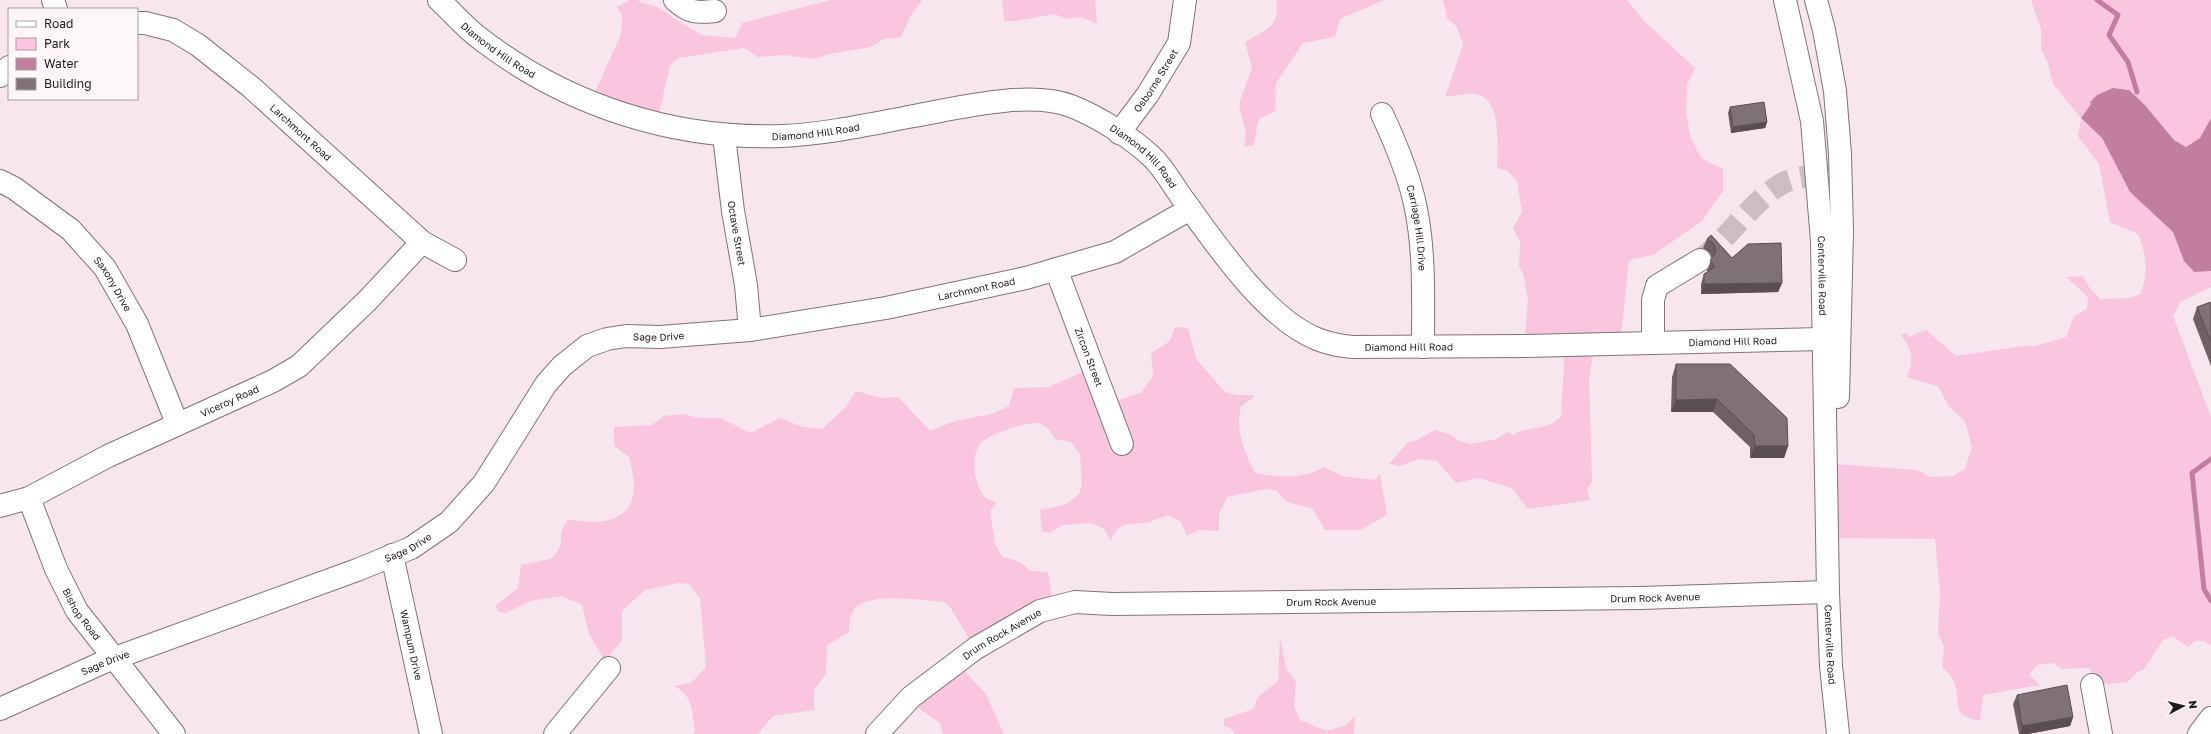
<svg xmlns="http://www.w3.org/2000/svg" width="2211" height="734" font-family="'Golos Text',sans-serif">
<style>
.green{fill:#fac5de}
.water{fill:#c27ea0}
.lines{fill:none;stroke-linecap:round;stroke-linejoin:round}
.stream{stroke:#c27ea0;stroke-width:5}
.minor-tunnel{stroke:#ccbdc4;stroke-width:22;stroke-dasharray:22 11;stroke-linecap:butt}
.minor-casing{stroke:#827279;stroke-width:24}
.major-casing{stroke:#827279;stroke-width:24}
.minor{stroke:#fff;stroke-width:22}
.major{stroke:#fff;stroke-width:22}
.wall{fill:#6e6066}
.shaded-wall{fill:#5a4e53}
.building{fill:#807077;stroke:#5a4e53}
.labels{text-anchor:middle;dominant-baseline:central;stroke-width:3.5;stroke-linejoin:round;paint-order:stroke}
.street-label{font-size:10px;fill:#211b1e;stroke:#fdf6f9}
</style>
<rect width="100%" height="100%" fill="#f7e6ed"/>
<path class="green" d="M 629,0 L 639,0 L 639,2 L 655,6 L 701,35 L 735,38 L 742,23 L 831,0 L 922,0 L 911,15 L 901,37 L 884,39 L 871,47 L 829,54 L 816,59 L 783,55 L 758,57 L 744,48 L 679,58 L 670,65 L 657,122 L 592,99 L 621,34 L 622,15 L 617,7 Z
M 1002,0 L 1095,0 L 1097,24 L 1081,17 L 1068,19 L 1054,14 L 1016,21 L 1004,21 Z
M 1276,0 L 1384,0 L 1340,19 L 1335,37 L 1303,43 L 1276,83 L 1275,111 L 1259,119 L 1253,146 L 1244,146 L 1246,134 L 1239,104 L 1252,67 L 1245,42 C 1265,30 1281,27 1276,0 Z
M 1443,0 L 1627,0 L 1644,21 L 1695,68 L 1687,85 L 1686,113 L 1691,138 L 1702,159 L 1723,169 L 1723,191 L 1702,221 L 1653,255 L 1629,260 L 1620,344 L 1594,348 L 1589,379 L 1592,481 L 1587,490 L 1590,500 L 1528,509 L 1512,488 L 1478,478 L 1456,483 L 1437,461 L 1420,459 L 1400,466 L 1389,464 L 1407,443 L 1417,440 L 1435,430 L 1450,434 L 1459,441 L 1471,444 L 1497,439 L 1507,432 L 1513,435 L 1521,431 L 1550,425 L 1561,417 L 1565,347 L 1524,344 L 1528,300 L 1523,273 L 1519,266 L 1520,242 L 1513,228 L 1522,212 L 1517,182 L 1508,171 L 1497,168 C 1497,148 1503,99 1476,94 C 1466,93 1454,96 1445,97 L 1463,45 L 1457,27 L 1447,18 Z
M 2031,0 L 2211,0 L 2211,118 L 2200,138 L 2186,147 L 2174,140 L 2144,104 L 2129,90 L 2113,88 L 2091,104 L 2081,118 L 2102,138 L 2130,192 L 2173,232 L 2184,261 L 2194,272 L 2211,271 L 2211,287 L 2180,302 L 2173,316 L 2211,417 L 2211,646 L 2204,641 L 2195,641 L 2188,647 L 2172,636 L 2163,640 L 2144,669 L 2137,672 L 2128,682 L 2092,685 L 2091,669 L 2087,668 L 2062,669 L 2053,663 L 2037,665 L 2029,675 L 2040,685 L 1983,695 L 1980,721 C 1947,713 1963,706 1954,682 C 1952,677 1946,671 1942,667 L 1944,647 L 1938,633 L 1940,592 L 1935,539 L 1829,538 L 1835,464 L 1917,470 L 1931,477 L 1953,476 L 1965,469 L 1972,447 L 1965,421 L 1949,407 L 1938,386 L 1906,377 C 1915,363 1912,348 1901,335 L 1907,333 L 1908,337 L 1926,330 L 1956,356 L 2029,345 L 2033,347 L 2066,337 L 2074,316 L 2087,309 L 2088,297 L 2066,277 L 2083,276 L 2089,287 L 2100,299 L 2130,298 L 2140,294 C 2149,275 2146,253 2138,234 L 2110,222 L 2099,164 L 2078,136 L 2081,118 L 2053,84 L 2048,63 L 2041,49 L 2041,29 Z
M 1175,327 L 1188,328 L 1196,359 L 1224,391 L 1236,395 L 1254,395 L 1252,399 L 1241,406 C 1235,431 1244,451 1255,473 C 1276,477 1304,480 1323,467 L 1342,476 L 1375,480 L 1380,474 L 1387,515 L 1360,530 L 1325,530 L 1312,508 L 1286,502 L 1277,491 L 1266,489 L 1227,497 L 1219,514 L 1219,531 L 1198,530 L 1187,536 L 1181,522 L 1168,515 C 1162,517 1156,520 1150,522 C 1131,526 1119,519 1111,541 L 1103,528 L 1091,523 L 1062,525 L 1050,533 L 1042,531 L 1040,510 L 1065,505 L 1079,494 L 1082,486 L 1080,455 L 1071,442 L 1055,439 C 1051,432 1045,424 1037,423 C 1025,422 990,434 982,442 C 969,454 974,485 985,497 C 987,500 992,500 996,502 L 990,512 L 995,545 L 1003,557 L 1020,562 L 1031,571 L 1048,572 L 1053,605 L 975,649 L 950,607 L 944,602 C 922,600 877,593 857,606 C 850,611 849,624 849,632 L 827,645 L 826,674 L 814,690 L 814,710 L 773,716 L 758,734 L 693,734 L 695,731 C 692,713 693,693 673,686 L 691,683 L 706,667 L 700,598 L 689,584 L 679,583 L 645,590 L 622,611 L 622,640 L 605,661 L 589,634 L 582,605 L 562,596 L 531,601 L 505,613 L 499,612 L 495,606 L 518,588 L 521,565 L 551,559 L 557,552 L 561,543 L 561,532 L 568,519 C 595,525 630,525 634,490 C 635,480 631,467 629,457 L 614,446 L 614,427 L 652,425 L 664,416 L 685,414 L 698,418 L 721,418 L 750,433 L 780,418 L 803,427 L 822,429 L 846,407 L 856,391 L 882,398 L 898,397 L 930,431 L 955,421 L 991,414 L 1009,406 L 1014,388 L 1049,387 L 1082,372 L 1117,400 L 1141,393 L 1153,375 L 1151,353 L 1170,341 Z
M 1280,637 L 1286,669 L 1296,681 L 1294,705 L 1300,720 L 1327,731 L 1346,725 L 1355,716 L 1354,734 L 1235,734 L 1233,730 L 1224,726 L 1224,719 L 1253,709 L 1258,697 L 1278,681 Z
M 958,664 L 986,694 L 1004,734 L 943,734 L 940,723 L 908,701 Z"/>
<path class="water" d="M 2113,88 L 2129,90 L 2144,104 L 2174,140 L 2186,147 L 2200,138 L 2211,118 L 2211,271 L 2194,272 L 2184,261 L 2173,232 L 2130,192 L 2102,138 L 2081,118 L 2091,104 L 2090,102 L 2097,95 Z"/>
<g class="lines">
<path class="stream" d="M 2097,0 L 2118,15 L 2109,35 L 2128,62 L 2137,92
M 2211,459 L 2192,473 L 2204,589 L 2211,601"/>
<path class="minor-tunnel" d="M 1700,260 C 1729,238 1752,201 1783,183 C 1792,178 1806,177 1816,175"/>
<g class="minor-casing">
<g id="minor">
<path d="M 53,0 L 56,9"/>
<path id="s1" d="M 439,0 C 453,13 466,29 482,40 C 568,106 675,140 783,136 C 827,134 871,124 914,116 C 958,108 1029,90 1071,106 C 1097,116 1132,138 1152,157 C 1164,168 1173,186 1183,199 C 1215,243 1266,319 1317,339 C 1329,344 1341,346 1353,347 L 1525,346 L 1823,339"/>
<path d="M 675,0 C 689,13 697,13 715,11"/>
<path id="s2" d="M 137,23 L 145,23 L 173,30 L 198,45 L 251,87 L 422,242 L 455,260"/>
<path d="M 0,76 L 9,67"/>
<path id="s3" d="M 1382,114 C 1396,144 1410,177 1416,209 C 1425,254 1423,301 1423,347"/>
<path id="s4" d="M 1119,133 L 1148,94 L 1179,43 L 1185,0"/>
<path id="s5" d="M 724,136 L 733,211 L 746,285 L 750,330"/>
<path id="s6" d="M 0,181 L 14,188 L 71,230 L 105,268 L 137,324 L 177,423"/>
<path id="s7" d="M 1056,269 L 1122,444"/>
<path d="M 1653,343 L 1653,300 L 1657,286 L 1700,260"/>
<path id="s8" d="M 29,498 L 56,569 L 77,611 L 174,734"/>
<path id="s9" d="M 0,506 L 29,498 L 108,456 L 273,381 L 299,366 L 367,301 L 422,242"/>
<path id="s10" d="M 392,555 L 431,734"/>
<path d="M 2092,685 L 2101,734"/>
<path id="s11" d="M 0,709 L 104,662 L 357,570 L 411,548 L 449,522 L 484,483 L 546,384 L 562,366 L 587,346 L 607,339 L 626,336 L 660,337 L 750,330 L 886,308 L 1026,278 L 1115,252 L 1190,209"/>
<path d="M 555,734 L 609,668"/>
<path id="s12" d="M 877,734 L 911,697 L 976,648 L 1040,611 L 1075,602 L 1112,604 L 1641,598 L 1828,592"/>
</g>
</g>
<g class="major-casing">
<g id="major">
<path id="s13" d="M 1785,0 L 1812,121 L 1822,241 L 1828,592 L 1831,666 L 1838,734"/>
<path d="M 1816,0 L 1824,30 L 1835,91 L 1840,154 L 1842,231 L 1838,397"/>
<path d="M 2199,734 L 2211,718"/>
</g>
</g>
<use href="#minor" class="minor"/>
<use href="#major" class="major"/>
</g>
<path class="wall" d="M 1730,107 L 1767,122 L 1765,128 L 1731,133 L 1728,113 Z
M 1711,235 L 1732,258 L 1782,283 L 1778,292 L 1701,294 L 1701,284 L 1704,274 L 1708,272 L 1707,270 L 1712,258 L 1710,253 L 1703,248 L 1707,239 Z
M 2211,302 L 2211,366 L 2193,319 L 2197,307 Z
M 1676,364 L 1788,446 L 1784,458 L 1750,458 L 1750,447 L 1713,412 L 1671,412 L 1672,377 Z
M 2017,695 L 2073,717 L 2070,726 L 2028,734 L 2019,734 L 2013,704 Z"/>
<path class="shaded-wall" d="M 1767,122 L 1765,128 L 1731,133 L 1733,127 Z
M 1782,283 L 1778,292 L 1701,294 L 1704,284 Z
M 1717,399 L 1713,412 L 1671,412 L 1676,400 Z
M 1755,446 L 1788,446 L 1784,458 L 1750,458 Z
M 2073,717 L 2070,726 L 2028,734 L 2020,734 L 2022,726 Z"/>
<path class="building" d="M 1764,102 L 1767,122 L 1733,127 L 1730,107 Z
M 1711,235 L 1732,258 L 1748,244 L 1781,243 L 1782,283 L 1704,284 L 1704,274 L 1715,267 L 1710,261 L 1716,251 L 1714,244 L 1707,239 Z
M 2211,302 L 2211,342 L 2197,307 Z
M 1676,364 L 1730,364 L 1787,418 L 1788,446 L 1755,446 L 1754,435 L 1717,399 L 1676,400 Z
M 2067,685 L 2073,717 L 2022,726 L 2017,695 Z"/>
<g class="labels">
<g class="street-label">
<text stroke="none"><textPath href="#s1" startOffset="78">Diamond Hill Road</textPath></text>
<text stroke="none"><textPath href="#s4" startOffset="64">Osborne Street</textPath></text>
<text stroke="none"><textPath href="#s1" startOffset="414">Diamond Hill Road</textPath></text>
<text stroke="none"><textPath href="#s2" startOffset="201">Larchmont Road</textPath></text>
<text stroke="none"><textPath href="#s1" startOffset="762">Diamond Hill Road</textPath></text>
<text stroke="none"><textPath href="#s3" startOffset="120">Carriage Hill Drive</textPath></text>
<text stroke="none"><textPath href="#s5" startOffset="98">Octave Street</textPath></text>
<text stroke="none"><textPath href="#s13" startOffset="279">Centerville Road</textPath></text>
<text stroke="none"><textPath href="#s6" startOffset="155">Saxony Drive</textPath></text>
<text stroke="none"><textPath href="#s11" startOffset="1108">Larchmont Road</textPath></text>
<text stroke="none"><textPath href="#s11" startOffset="786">Sage Drive</textPath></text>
<text stroke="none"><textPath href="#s1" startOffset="1434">Diamond Hill Road</textPath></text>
<text stroke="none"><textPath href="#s1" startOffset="1110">Diamond Hill Road</textPath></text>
<text stroke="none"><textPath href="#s7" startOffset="94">Zircon Street</textPath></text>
<text stroke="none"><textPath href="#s9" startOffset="253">Viceroy Road</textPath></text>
<text stroke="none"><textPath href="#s11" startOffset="439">Sage Drive</textPath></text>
<text stroke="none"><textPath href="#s12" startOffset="822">Drum Rock Avenue</textPath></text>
<text stroke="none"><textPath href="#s12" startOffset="498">Drum Rock Avenue</textPath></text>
<text stroke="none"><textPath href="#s8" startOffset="128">Bishop Road</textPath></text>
<text stroke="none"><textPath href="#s12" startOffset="161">Drum Rock Avenue</textPath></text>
<text stroke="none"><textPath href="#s10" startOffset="92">Wampum Drive</textPath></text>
<text stroke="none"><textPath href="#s13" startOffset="648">Centerville Road</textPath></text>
<text stroke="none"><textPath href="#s11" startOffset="115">Sage Drive</textPath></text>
</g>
</g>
<rect x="8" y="8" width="130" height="92" fill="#fdf6f9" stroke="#a59ea1"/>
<rect x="16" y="21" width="20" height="6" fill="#ffffff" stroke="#a59ea1"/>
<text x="44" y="28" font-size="12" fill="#211b1e">Road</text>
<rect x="16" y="38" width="20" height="12" fill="#fac5de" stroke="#a59ea1"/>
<text x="44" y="48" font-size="12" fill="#211b1e">Park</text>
<rect x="16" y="58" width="20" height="12" fill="#c27ea0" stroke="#a59ea1"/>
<text x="44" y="68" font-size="12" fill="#211b1e">Water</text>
<rect x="16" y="78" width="20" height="12" fill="#807077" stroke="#a59ea1"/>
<text x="44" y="88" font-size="12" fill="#211b1e">Building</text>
<g transform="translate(2183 706) rotate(83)" stroke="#fdf6f9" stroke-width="3" paint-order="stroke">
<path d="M0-3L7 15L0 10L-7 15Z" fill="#211b1e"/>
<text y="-6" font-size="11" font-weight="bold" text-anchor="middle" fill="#211b1e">N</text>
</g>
</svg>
